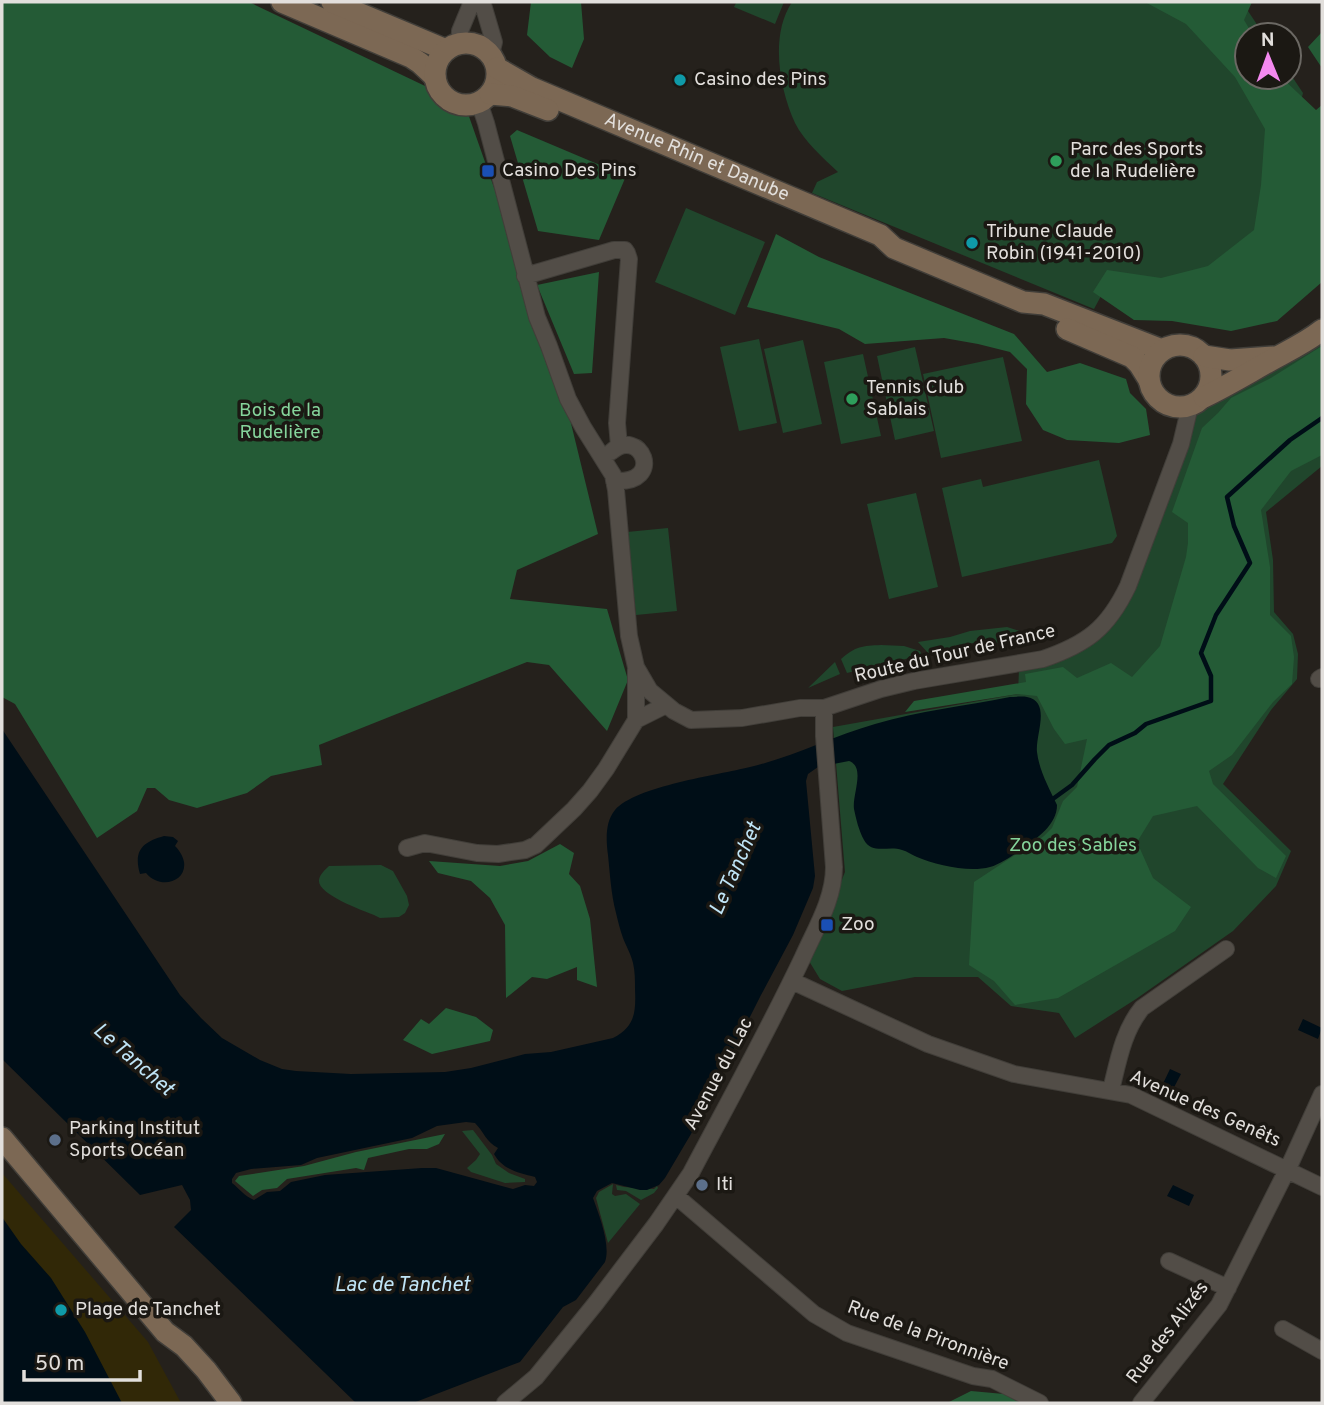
<svg xmlns="http://www.w3.org/2000/svg" width="1324" height="1405" font-family="Overpass,sans-serif">
<style>
.green{fill:#20462c}
.forest{fill:#245b36}
.sand{fill:#312807}
.water{fill:#000e17;fill-rule:evenodd}
.lines{fill:none;stroke-linecap:round;stroke-linejoin:round}
.stream{stroke:#000e17;stroke-width:4.5}
.street-casing{stroke:#413e39;stroke-width:18}
.secondary-casing{stroke:#413e39;stroke-width:24}
.street{stroke:#524d47;stroke-width:16}
.secondary{stroke:#7c6854;stroke-width:21}
.culture-dot{fill:#0f9aa8;stroke:#1b1813;stroke-width:2.5}
.leisure-dot{fill:#2e9e5b;stroke:#1b1813;stroke-width:2.5}
.transit-dot{fill:#1a4fb4;stroke:#1b1813;stroke-width:2.5}
.service-dot{fill:#5c6f8a;stroke:#1b1813;stroke-width:2.5}
.labels{text-anchor:middle;dominant-baseline:central;stroke-width:7;stroke-linejoin:round;paint-order:stroke}
.poi-label{font-size:19px;fill:#e2dfdc;stroke:#1b1813;text-anchor:start}
.street-label{font-size:19px;fill:#e2dfdc;stroke:#1b1813}
.park-label{font-size:19px;fill:#85d49b;stroke:#1b1813}
.water-label{font-size:21px;font-style:italic;fill:#c0e5f7;stroke:#1b1813}
</style>
<rect width="100%" height="100%" fill="#25211c"/>
<path class="green" d="M 735,2 L 784,2 L 775,24 L 734,7 L 736,3 Z
M 792,2 L 1242,2 L 1264,35 L 1247,35 L 1247,77 L 1289,77 L 1289,72 L 1303,93 L 1284,169 L 1288,218 L 1200,288 L 1101,296 L 1094,309 L 812,193 L 817,182 L 838,172 C 823,158 804,141 795,123 C 779,88 770,35 792,2 Z
M 686,208 L 765,242 L 735,315 L 655,282 Z
M 759,339 L 777,423 L 739,431 L 720,347 Z
M 803,340 L 822,424 L 783,433 L 764,349 Z
M 1322,343 L 1322,466 L 1266,512 L 1273,560 L 1274,612 L 1293,634 L 1298,654 L 1297,679 L 1271,710 L 1223,784 L 1291,851 L 1276,886 L 1233,931 L 1136,999 L 1075,1038 L 1059,1013 L 1011,1006 L 978,977 L 915,977 L 842,991 L 820,979 L 809,961 L 845,872 L 833,727 L 1018,694 L 1019,669 L 1080,649 L 1145,562 L 1165,511 L 1196,416 L 1216,398 L 1285,365 Z
M 915,347 L 934,431 L 895,440 L 877,356 Z
M 863,354 L 881,436 L 841,444 L 824,362 Z
M 1003,357 L 1022,441 L 941,458 L 923,374 Z
M 1099,460 L 1117,536 L 1112,543 L 962,577 L 942,488 L 981,479 L 983,487 Z
M 916,493 L 938,587 L 889,599 L 867,504 Z
M 668,528 L 677,611 L 636,615 L 627,532 Z
M 1007,627 L 1036,636 L 974,647 L 973,643 L 952,646 L 951,650 L 929,654 L 918,642 L 950,637 L 970,631 Z
M 881,645 L 904,646 L 920,651 L 922,655 L 847,673 L 841,659 C 856,646 862,646 881,645 Z
M 835,662 L 840,674 L 808,688 Z
M 381,865 L 393,871 L 407,896 L 409,905 L 405,913 L 399,917 L 380,918 L 374,915 C 362,910 317,894 319,880 C 320,874 325,870 329,866 Z
M 473,1130 L 492,1155 L 496,1164 L 509,1173 L 525,1179 L 525,1182 L 505,1183 L 471,1172 L 467,1168 L 476,1160 L 480,1154 L 462,1131 Z
M 613,1184 L 612,1194 L 615,1196 L 626,1194 L 640,1204 L 608,1243 L 596,1198 L 599,1192 Z
M 616,1185 L 624,1187 L 654,1189 L 657,1186 L 658,1188 L 654,1193 L 641,1200 L 626,1191 L 617,1190 Z"/>
<path class="forest" d="M 2,2 L 249,2 L 465,105 L 558,370 L 598,534 L 517,570 L 510,599 L 607,609 L 628,680 L 607,731 L 549,665 L 527,662 L 319,745 L 322,765 L 271,776 L 247,793 L 197,808 L 169,800 L 155,788 L 147,788 L 137,811 L 97,838 L 15,704 L 2,697 Z
M 531,2 L 581,2 L 584,39 L 572,68 L 550,57 L 527,35 Z
M 1145,2 L 1252,2 L 1244,20 L 1253,35 L 1247,35 L 1247,77 L 1281,77 L 1316,110 L 1322,105 L 1322,282 L 1277,321 L 1231,331 L 1172,321 L 1134,320 L 1093,292 L 1107,270 L 1161,278 L 1208,266 L 1254,230 L 1261,185 L 1265,129 L 1235,77 L 1186,24 Z
M 1322,32 L 1322,68 L 1308,47 Z
M 517,130 L 626,176 L 599,240 L 538,231 L 510,136 Z
M 776,234 L 819,257 L 1014,334 L 1047,372 L 1080,363 L 1126,379 L 1130,393 L 1146,409 L 1150,435 L 1119,443 L 1067,440 L 1043,430 L 1026,404 L 1027,369 L 1010,352 L 978,344 L 944,338 L 865,344 L 839,329 L 747,307 Z
M 599,272 L 592,373 L 574,374 L 537,285 Z
M 1322,346 L 1322,455 L 1291,471 L 1261,510 L 1270,567 L 1270,615 L 1291,636 L 1294,657 L 1292,684 L 1273,702 L 1232,755 L 1209,771 L 1213,784 L 1286,856 L 1276,878 L 1258,868 L 1197,806 L 1153,816 L 1137,842 L 1153,878 L 1191,907 L 1175,931 L 1058,998 L 1015,1005 L 994,981 L 969,965 L 974,882 L 1044,836 L 1052,828 L 1063,801 L 1077,787 L 1087,739 L 1065,744 L 1054,729 L 1037,696 L 1018,694 L 905,712 L 914,701 L 1026,682 L 1025,674 L 1063,667 L 1077,678 L 1111,663 L 1132,677 L 1160,646 L 1186,557 L 1188,543 L 1188,523 L 1172,512 L 1202,428 L 1218,413 L 1231,398 L 1269,379 Z
M 560,844 L 574,853 L 569,874 L 580,886 L 590,919 L 597,987 L 577,980 L 577,967 L 547,979 L 532,977 L 506,998 L 505,925 L 490,898 L 471,881 L 438,873 L 429,861 L 500,866 L 528,861 Z
M 446,1008 L 476,1017 L 493,1030 L 490,1041 L 432,1054 L 403,1040 L 421,1019 L 429,1024 Z
M 445,1134 L 439,1144 L 427,1149 L 409,1149 L 368,1158 L 364,1170 L 356,1168 L 287,1179 L 277,1188 L 262,1190 L 253,1196 L 235,1181 L 239,1176 L 304,1166 L 356,1152 Z
M 971,1391 L 1004,1394 L 1021,1403 L 947,1403 Z"/>
<path class="sand" d="M 2,1173 L 148,1342 L 181,1403 L 2,1403 Z"/>
<path class="water" d="M 1010,697 C 1015,697 1022,696 1027,697 C 1052,702 1035,735 1037,752 C 1039,770 1049,788 1057,805 C 1057,825 1037,838 1022,849 C 1013,855 1001,864 990,867 C 969,873 936,865 917,857 C 912,855 907,851 902,850 C 889,845 872,855 864,840 C 859,831 856,819 854,809 C 852,795 866,767 849,761 L 818,767 L 808,774 L 806,781 L 815,876 L 813,888 L 793,935 L 761,995 L 691,1134 L 665,1178 L 659,1185 L 647,1190 L 640,1190 L 612,1183 L 597,1191 L 593,1198 C 599,1215 611,1245 605,1262 L 576,1300 L 563,1307 L 520,1362 L 413,1403 L 356,1403 L 174,1227 L 191,1210 L 190,1200 L 182,1185 L 140,1195 L 2,1059 L 2,729 L 180,995 L 201,1018 L 222,1038 L 260,1060 L 282,1069 L 296,1071 L 351,1074 L 445,1072 L 471,1068 L 525,1054 L 551,1052 L 613,1038 C 635,1027 636,1012 635,989 C 635,981 635,971 633,963 C 631,954 626,946 623,938 C 620,930 618,921 616,913 C 611,894 610,874 608,855 C 606,840 605,822 615,810 C 636,786 718,775 750,767 C 793,757 833,736 875,724 C 919,711 965,706 1010,697 ZM 466,1122 L 475,1123 C 484,1132 486,1142 498,1148 L 494,1154 C 503,1170 519,1173 535,1177 L 537,1182 L 534,1186 L 525,1185 L 513,1189 L 436,1168 L 422,1168 L 325,1175 L 291,1182 L 280,1191 L 267,1192 L 254,1200 C 244,1196 240,1189 232,1183 L 232,1179 L 236,1173 L 251,1169 L 301,1165 L 317,1158 L 412,1138 L 437,1126 Z
M 164,836 L 173,837 L 178,841 L 175,846 C 179,850 183,856 184,862 C 187,882 160,890 146,873 L 140,874 C 133,850 143,842 164,836 Z
M 1303,1019 L 1322,1028 L 1318,1039 L 1298,1030 Z
M 1170,1069 L 1181,1074 L 1170,1095 L 1160,1090 Z
M 1173,1185 L 1194,1195 L 1189,1206 L 1167,1196 Z
M 2,1217 L 21,1244 L 51,1278 L 85,1332 L 122,1403 L 2,1403 Z"/>
<g class="lines">
<path class="stream" d="M 1050,801 L 1072,785 L 1095,759 L 1109,745 L 1135,733 L 1146,724 L 1211,701 L 1211,676 L 1201,653 L 1216,615 L 1250,563 L 1234,526 L 1227,497 L 1290,440 L 1322,418"/>
<g class="street-casing">
<path id="street" d="M 480,2 L 484,8 L 494,42 L 491,54
M 459,44 L 460,31 L 472,2
M 479,102 L 486,123 L 537,317 L 549,346 L 568,399 L 583,427 L 613,475 L 616,490 L 629,636 L 636,667 L 650,691 L 674,711 L 691,720 L 742,718 L 800,708 L 824,708 L 881,689 L 914,681 L 1043,659 C 1087,644 1108,628 1128,586 L 1181,444 L 1190,406
M 525,276 L 614,250 L 625,250 L 627,253 L 629,259 L 617,423 L 619,446
M 611,452 C 640,425 667,484 614,481
M 1319,679 L 1322,677
M 636,720 L 666,705
M 407,848 L 425,843 L 477,853 L 498,854 L 525,850 L 536,845 L 574,809 L 590,791 L 606,769 L 636,720 L 636,669
M 792,981 L 928,1044 L 1014,1074 L 1131,1095 L 1322,1187
M 1111,1090 C 1118,1062 1123,1031 1142,1008 L 1226,949
M 676,1196 L 814,1314 L 847,1333 L 973,1376 L 992,1379 L 1040,1403
M 1169,1261 L 1228,1288
M 1283,1329 L 1322,1351
M 505,1403 L 536,1377 L 596,1303 L 656,1224 L 691,1173 C 729,1101 768,1031 803,957 C 816,928 834,899 834,867 L 824,736 L 824,708
M 1141,1403 L 1219,1305 L 1291,1162 L 1322,1094"/>
</g>
<g class="secondary-casing">
<g id="secondary">
<path d="M 282,2 L 411,57 L 420,63 L 435,77"/>
<path d="M 332,2 L 446,50"/>
<circle cx="466" cy="74" r="31"/>
<path id="s1" d="M 497,68 L 532,88 L 880,235 L 894,248 L 1023,302 L 1044,304 L 1162,350"/>
<path d="M 490,94 L 512,96 L 548,110"/>
<path d="M 1067,329 L 1132,357 L 1139,364 L 1149,380"/>
<circle cx="1180" cy="376" r="31"/>
<path d="M 1204,356 L 1230,360 L 1273,357"/>
<path d="M 1204,397 C 1231,384 1253,370 1279,356 C 1294,348 1308,341 1322,330"/>
<path d="M 2,1138 L 165,1332 L 184,1346 L 206,1370 L 231,1403"/>
</g>
</g>
<use href="#street" class="street"/>
<use href="#secondary" class="secondary"/>
</g>
<g class="culture-dot">
<circle cx="680" cy="80" r="7"/>
<circle cx="972" cy="243" r="7"/>
<circle cx="61" cy="1310" r="7"/>
</g>
<g class="leisure-dot">
<circle cx="1056" cy="161" r="7"/>
<circle cx="852" cy="399" r="7"/>
</g>
<g class="transit-dot">
<rect x="481" y="164" width="14" height="14" rx="3.5"/>
<rect x="820" y="918" width="14" height="14" rx="3.5"/>
</g>
<g class="service-dot">
<circle cx="55" cy="1140" r="7"/>
<circle cx="702" cy="1185" r="7"/>
</g>
<g class="labels">
<g class="poi-label">
<text x="694" y="80">Casino des Pins</text>
<text x="1070" y="150">Parc des Sports<tspan x="1070" dy="22">de la Rudelière</tspan></text>
<text x="502" y="171">Casino Des Pins</text>
<text x="986" y="232">Tribune Claude<tspan x="986" dy="22">Robin (1941-2010)</tspan></text>
<text x="866" y="388">Tennis Club<tspan x="866" dy="22">Sablais</tspan></text>
<text x="841" y="925">Zoo</text>
<text x="69" y="1129">Parking Institut<tspan x="69" dy="22">Sports Océan</tspan></text>
<text x="716" y="1185">Iti</text>
<text x="75" y="1310">Plage de Tanchet</text>
</g>
<g class="street-label">
<text stroke="none"><textPath href="#s1" startOffset="219">Avenue Rhin et Danube</textPath></text>
<text transform="translate(955 654) rotate(-13)">Route du Tour de France</text>
<text transform="translate(719 1074) rotate(-62)">Avenue du Lac</text>
<text transform="translate(1205 1109) rotate(24)">Avenue des Genêts</text>
<text transform="translate(1168 1333) rotate(-53)">Rue des Alizés</text>
<text transform="translate(928 1336) rotate(20)">Rue de la Pironnière</text>
</g>
<g class="park-label">
<text x="280" y="411">Bois de la<tspan x="280" dy="22">Rudelière</tspan></text>
<text x="1073" y="846">Zoo des Sables</text>
</g>
<g class="water-label">
<text transform="translate(736 869) rotate(-66)">Le Tanchet</text>
<text transform="translate(133 1060) rotate(41)">Le Tanchet</text>
<text x="402" y="1285">Lac de Tanchet</text>
</g>
</g>
<rect width="1324" height="1405" fill="none" stroke="#e2dfdc" stroke-width="7"/>
<g transform="translate(1268 56) rotate(359)"><circle r="33" fill="#1b1813" stroke="#6b6863" stroke-width="2"/>
<path d="M0-5L12 26L0 18L-12 26Z" fill="#f489ef"/>
<text y="-10" font-size="19" font-weight="bold" text-anchor="middle" fill="#e2dfdc">N</text>
</g>
<path d="M24 1370v10h116v-10" fill="none" stroke="#e2dfdc" stroke-width="3.5"/>
<text x="35" y="1370" font-size="21" fill="#e2dfdc" stroke="#1b1813" stroke-width="5" paint-order="stroke">50 m</text>
</svg>
